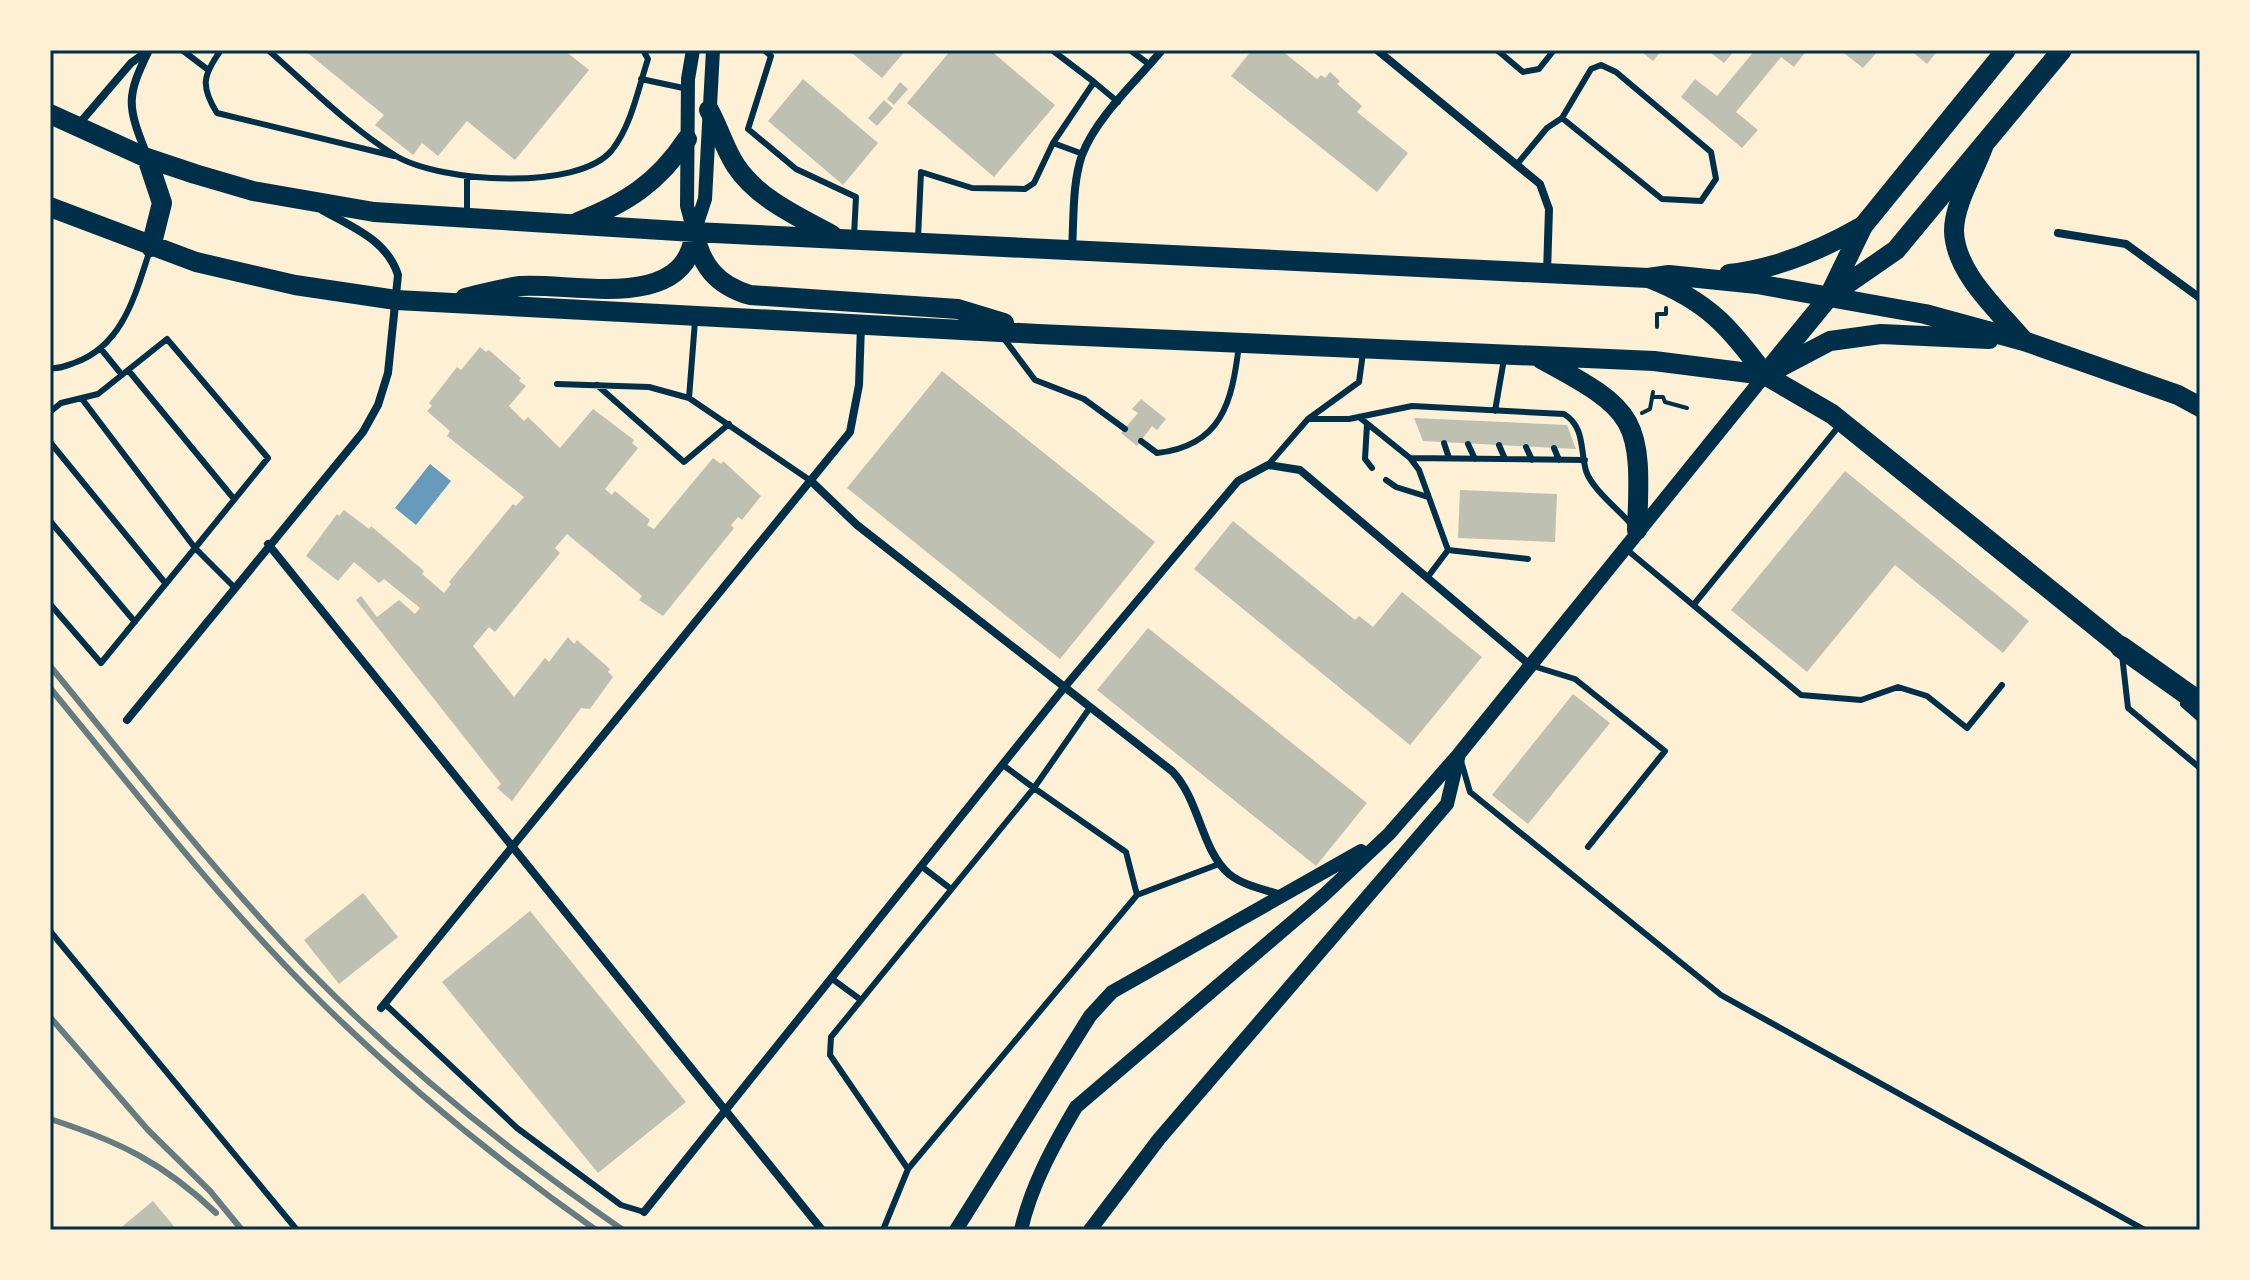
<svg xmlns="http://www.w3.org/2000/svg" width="2250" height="1280" font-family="'Sofia Sans Condensed',sans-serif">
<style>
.water{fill:#669bbc}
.building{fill:#bec0b2}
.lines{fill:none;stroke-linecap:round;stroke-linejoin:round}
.path{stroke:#003049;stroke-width:4}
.service{stroke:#003049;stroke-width:6}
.minor{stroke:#003049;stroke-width:8}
.tertiary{stroke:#003049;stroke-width:14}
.primary{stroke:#003049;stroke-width:20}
.trunk{stroke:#003049;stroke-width:20}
.motorway{stroke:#003049;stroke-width:22}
.rail{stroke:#657d81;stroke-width:6}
.neatline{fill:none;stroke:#003049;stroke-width:3}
</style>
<rect width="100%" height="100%" fill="#fdf0d5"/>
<path class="water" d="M 430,464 L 451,481 L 416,525 L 395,508 Z"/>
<path class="building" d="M 304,50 L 564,50 L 589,70 L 515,160 L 467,121 L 438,156 L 422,143 L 413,155 L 375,125 L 384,115 Z
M 848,50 L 906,50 L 882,78 Z
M 951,50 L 990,50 L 1055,105 L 994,177 L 907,103 Z
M 1252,50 L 1281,50 L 1317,79 L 1321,75 L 1325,78 L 1330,72 L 1340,81 L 1337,84 L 1362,106 L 1357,112 L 1408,153 L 1377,192 L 1231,76 Z
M 1639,50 L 1662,50 L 1653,61 Z
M 1707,50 L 1735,50 L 1724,63 Z
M 1755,50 L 1807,50 L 1794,67 L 1781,57 L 1736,112 L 1758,130 L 1742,148 L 1681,97 L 1695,79 L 1717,96 Z
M 1840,50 L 1879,50 L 1863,68 Z
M 1910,50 L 1938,50 L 1927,64 Z
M 803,79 L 878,143 L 843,185 L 768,121 Z
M 900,82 L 908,89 L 894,105 L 887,99 Z
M 884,100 L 893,108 L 877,126 L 868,118 Z
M 480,347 L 486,352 L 489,350 L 521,378 L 519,381 L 526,386 L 509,406 L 524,421 L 528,417 L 560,448 L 593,409 L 634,440 L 632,443 L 638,448 L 605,489 L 612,495 L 615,491 L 650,520 L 647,525 L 654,529 L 713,458 L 721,464 L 723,461 L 761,496 L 742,520 L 738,517 L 731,525 L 734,528 L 663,616 L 639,600 L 642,596 L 567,534 L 555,548 L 560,553 L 495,632 L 489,627 L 473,646 L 514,697 L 545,658 L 549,662 L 568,637 L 574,644 L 577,640 L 610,669 L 608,672 L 613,677 L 590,709 L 581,708 L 512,801 L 497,788 L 501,784 L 356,600 L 361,596 L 377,617 L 399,600 L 415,614 L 420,608 L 384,579 L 379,583 L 354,562 L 338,581 L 306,556 L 337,514 L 339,516 L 344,510 L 369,529 L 371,526 L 424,571 L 422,574 L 444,593 L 451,584 L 449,582 L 513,504 L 516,506 L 524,497 L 447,436 L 450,431 L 427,411 L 432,406 L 429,403 L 457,367 L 461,370 Z
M 942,371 L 1155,542 L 1060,659 L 847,488 Z
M 1141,399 L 1166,419 L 1157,430 L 1152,426 L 1137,446 L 1121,433 L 1138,413 L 1132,409 Z
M 1414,418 L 1567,425 L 1576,449 L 1423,441 Z
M 1845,471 L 2029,621 L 2003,653 L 1895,565 L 1807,672 L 1731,610 Z
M 1460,490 L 1557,494 L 1555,542 L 1458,538 Z
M 1233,521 L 1355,620 L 1359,616 L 1373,627 L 1402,592 L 1482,657 L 1410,745 L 1194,569 Z
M 1148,628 L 1367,803 L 1316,866 L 1097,690 Z
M 1573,694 L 1610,723 L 1528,824 L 1492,795 Z
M 363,893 L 398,937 L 339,984 L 304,940 Z
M 530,911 L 686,1102 L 598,1173 L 442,982 Z
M 153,1201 L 177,1230 L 118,1230 Z"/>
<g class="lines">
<path class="path" d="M 1657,327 L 1657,314 L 1666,314 L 1666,308
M 1652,397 L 1663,397 L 1665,402 L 1687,408
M 1642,413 L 1650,409 L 1653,392"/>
<path class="service" d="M 182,50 L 207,69
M 221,50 C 203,75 200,86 217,113 L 394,156
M 268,50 C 308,85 350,128 396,156 C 439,182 578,192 612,150 C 632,124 638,89 648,59 L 643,50
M 764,50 L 771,56 L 748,129 L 796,169 L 856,197 L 854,236
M 1052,50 L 1094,82
M 1130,50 L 1150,65
M 1497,50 L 1523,72 L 1539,69 L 1554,50
M 641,79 L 688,89
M 1053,143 L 1083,154
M 1518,163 L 1547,128 L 1562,118 L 1591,69 L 1601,65 L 1616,72 L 1711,152 L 1716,179 L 1701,201 L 1662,199 L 1562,118
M 467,177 L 467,213
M 918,238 L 921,172 L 972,188 L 1025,189 L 1034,183 L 1053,143 L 1094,82 L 1118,102
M 1002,336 L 1035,380 L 1084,399 L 1125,429
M 101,349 L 122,375
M 50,368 C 59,369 66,366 74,363 C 123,346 135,295 150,250
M 128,370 L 234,499
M 557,384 L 649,387 L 689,398 L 811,481
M 597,385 L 684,462 L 729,424
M 689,398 L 695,321
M 1495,411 L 1504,359
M 50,412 L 61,403 L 98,394 L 167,339 L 268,458 L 195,548 L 234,587
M 1359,417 L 1410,458 L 1419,470 L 1448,550 L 1427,578
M 1308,419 L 1349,419 L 1412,406 L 1564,414 C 1585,427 1580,449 1586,471 C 1592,489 1619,510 1631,524
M 1367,424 L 1365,459 L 1372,468
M 1141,441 L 1157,453 C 1222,446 1232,402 1239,345
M 50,442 L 166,584
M 1444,443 L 1449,458
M 1468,444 L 1475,459
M 1499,445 L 1505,459
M 1526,447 L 1532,460
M 1554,448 L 1559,460
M 1410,458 L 1585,460
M 1268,465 L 1308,419 L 1359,382 L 1363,353
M 1386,480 L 1396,487 L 1428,497
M 50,521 L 135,622
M 1626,549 L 1801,695 L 1861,700 L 1898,687 L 1927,696 L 1967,728 L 2002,685
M 1448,550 L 1528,559
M 1695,603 L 1839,426
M 50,604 L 101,663 L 195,548 L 82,399
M 2122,655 L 2128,708 L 2200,768
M 1533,666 L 1575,679 L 1665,751 L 1588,847
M 1461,761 L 1470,792 L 1721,995 L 2145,1230
M 1003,765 L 1034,788 L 1089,709
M 921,866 L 951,889
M 50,931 L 297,1230
M 831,978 L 861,1000
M 385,1004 L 517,1128 L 621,1205 L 644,1212
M 908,1169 L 830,1055 L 831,1037 L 1034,788 L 1126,852 L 1137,895
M 883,1230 L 908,1169 L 1137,895 L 1219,864"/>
<path class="minor" d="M 1377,50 L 1540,184 L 1549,209 L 1547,273
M 78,125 L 131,63 L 145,53
M 146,153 C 127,105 126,97 149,50
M 2058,233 L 2126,244 L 2200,298
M 1072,249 C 1074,219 1072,184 1082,155 C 1097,116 1136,82 1162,50
M 811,481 L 857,525 L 1172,771 C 1200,800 1201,850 1229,874 C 1244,886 1264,889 1281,895
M 268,544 L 822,1230
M 2184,704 L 2200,718
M 127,720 L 363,432 L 378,405 L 388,373 L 398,275 C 387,240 352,227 322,210
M 381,1008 L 850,432 L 859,385 L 861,325
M 644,1212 L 1063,689 L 1238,481 L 1268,465 L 1300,470 L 1530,665"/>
<path class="tertiary" d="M 693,50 L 688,79 L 687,206 L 694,232
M 694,232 L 705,199 L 713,50
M 956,1230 L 1090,1016 L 1112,992 L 1361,851
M 1021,1230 C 1031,1186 1053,1146 1076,1107 L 1323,896 L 1389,834 L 1459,754 L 1765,375
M 1090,1230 L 1159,1139 L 1447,804 L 1458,758"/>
<path class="primary" d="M 1831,295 L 1896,250 L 2062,50
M 1765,375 L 1828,298 L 1863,226 L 2006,50"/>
<path class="trunk" d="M 709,110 C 719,128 725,150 736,166 C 758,199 799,217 832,235
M 50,114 L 147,158 L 195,174 L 253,191 L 374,212 L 694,232 L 1648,278 L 1669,275 L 1757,284 L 1925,314 L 2024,341 L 2178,395 L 2200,407
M 1983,147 C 1974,172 1954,204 1954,231 C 1955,273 1999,311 2024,341
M 147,158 L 162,203 L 151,247
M 50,207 L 196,262 L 295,285 L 396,300 L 1038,334 L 1654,361 L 1765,375 L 1832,414 L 2121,647
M 578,222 C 626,203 658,183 687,139
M 694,232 C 701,265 716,285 750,295 L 958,309 L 1004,323
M 1729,274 C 1777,269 1821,250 1863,226
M 1651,279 C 1707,301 1730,327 1765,375
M 465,298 C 483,294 502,288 520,286 C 572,282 684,313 694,236
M 1541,359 C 1638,411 1642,419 1637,530
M 1765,375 L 1830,341 L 1881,334 L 1989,339"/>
<path class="motorway" d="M 2121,647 L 2200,703"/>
<path class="rail" d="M 50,666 C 119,750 187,837 260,918 C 366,1037 491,1139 623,1230
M 50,688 C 135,791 217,898 312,993 C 399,1080 495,1159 596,1230
M 50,1017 L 148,1130 L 210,1191 L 242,1230
M 50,1119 C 118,1141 164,1163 216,1213"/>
</g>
<rect width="2250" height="1280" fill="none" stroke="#fdf0d5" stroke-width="104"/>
<rect x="52" y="52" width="2146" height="1176" class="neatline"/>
</svg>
